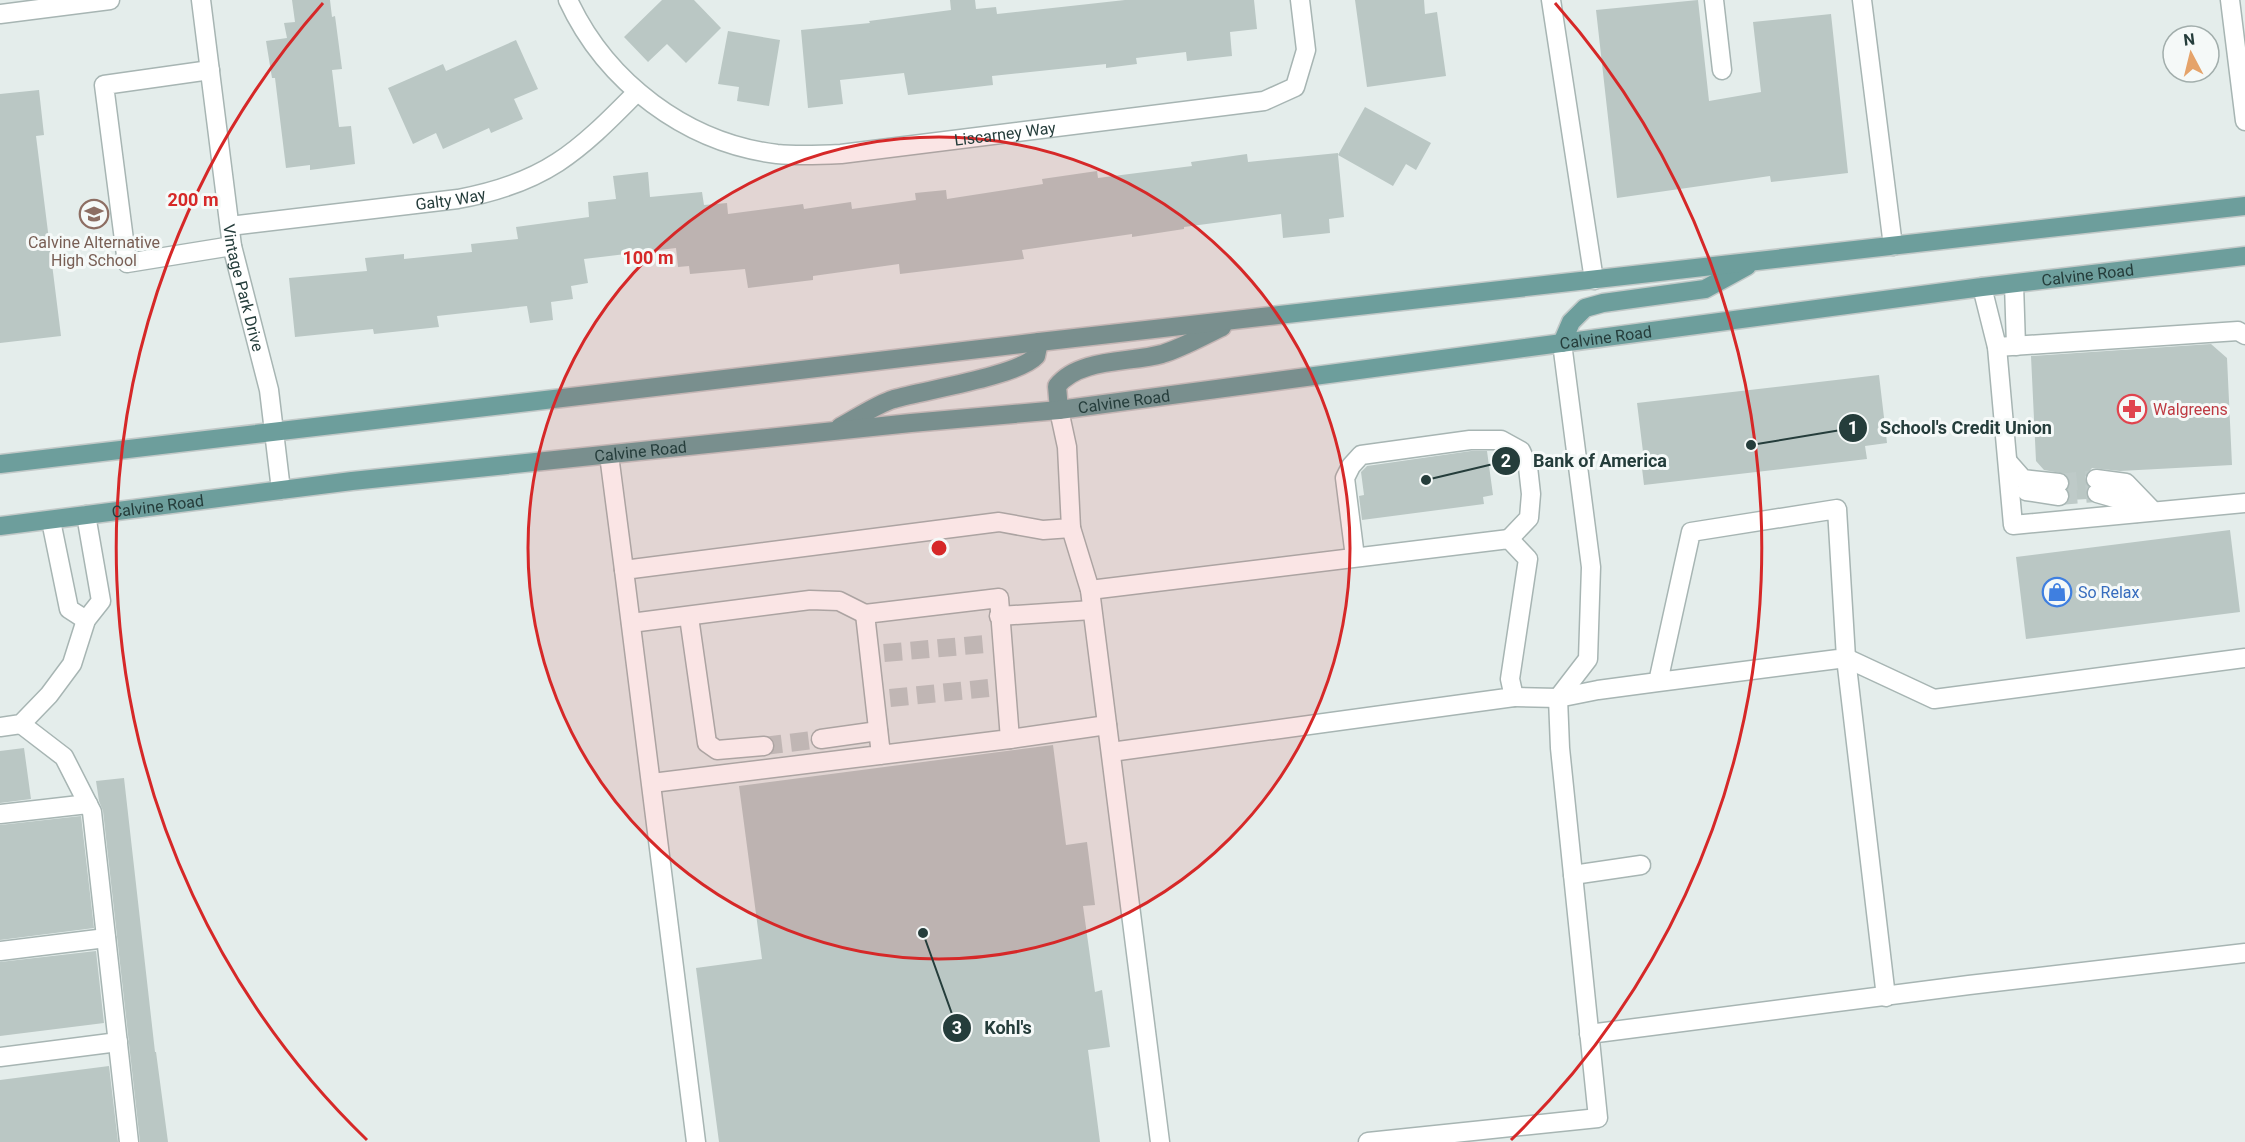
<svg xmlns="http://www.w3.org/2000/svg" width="2245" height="1142" font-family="Roboto,sans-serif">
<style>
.building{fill:#bac7c4}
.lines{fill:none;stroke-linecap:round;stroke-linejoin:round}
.minor-tunnel{stroke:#becac8;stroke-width:18;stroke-dasharray:18 9;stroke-linecap:butt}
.minor-casing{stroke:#a7b5b3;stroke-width:21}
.major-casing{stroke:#c2c9c8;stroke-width:21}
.minor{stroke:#fff;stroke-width:18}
.major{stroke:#6d9e9c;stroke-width:18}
.ring{fill:none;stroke:#d62828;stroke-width:3}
.labels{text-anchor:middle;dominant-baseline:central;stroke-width:6;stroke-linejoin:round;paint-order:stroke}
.street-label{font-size:16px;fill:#253d3b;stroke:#f5f9f8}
.education-label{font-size:16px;fill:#785e54;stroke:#f5f9f8}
.health-label{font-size:16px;fill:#be3a42;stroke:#f5f9f8;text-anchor:start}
.shop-label{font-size:16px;fill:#366cbe;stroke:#f5f9f8;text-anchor:start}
.centre{fill:#d62828;stroke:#f5f9f8;stroke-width:3}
.ring-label{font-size:18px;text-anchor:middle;font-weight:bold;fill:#d62828;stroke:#f5f9f8;stroke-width:6;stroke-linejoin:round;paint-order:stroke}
.leader{fill:none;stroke:#253d3b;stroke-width:2}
.callout-dot{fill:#253d3b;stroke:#f5f9f8;stroke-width:2}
.mark-label{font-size:18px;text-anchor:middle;font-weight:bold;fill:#fff}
.callout-label{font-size:18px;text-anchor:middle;font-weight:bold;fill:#253d3b;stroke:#f5f9f8;stroke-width:6;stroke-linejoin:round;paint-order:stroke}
</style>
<rect width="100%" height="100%" fill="#e4edeb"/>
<path class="building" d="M 292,0 L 330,0 L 332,17 L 335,16 L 342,69 L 332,70 L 339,127 L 351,126 L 355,164 L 310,170 L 310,165 L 286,168 L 275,78 L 272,78 L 266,41 L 287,38 L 284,23 L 295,22 Z
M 662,0 L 694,0 L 721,28 L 686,63 L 667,44 L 648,62 L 624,37 Z
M 950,0 L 975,0 L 976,9 L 996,7 L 997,14 L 1125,0 L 1254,0 L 1257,29 L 1230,32 L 1232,56 L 1187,61 L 1186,52 L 1136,58 L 1137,64 L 1106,68 L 1106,64 L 992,76 L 993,85 L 908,95 L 904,73 L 840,80 L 843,104 L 808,108 L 801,30 L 870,23 L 869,21 L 951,10 Z
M 1355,0 L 1424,0 L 1425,14 L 1437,12 L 1446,76 L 1367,87 Z
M 1698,0 L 1709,101 L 1761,92 L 1753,22 L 1831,14 L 1848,173 L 1771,182 L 1770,176 L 1617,198 L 1596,10 Z
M 728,31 L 780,40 L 769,106 L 737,101 L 739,87 L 718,84 Z
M 516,40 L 538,89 L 514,99 L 523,119 L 491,133 L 489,128 L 443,149 L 436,133 L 413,144 L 388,88 L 443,64 L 446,71 Z
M 39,90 L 44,135 L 36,136 L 61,336 L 0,343 L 0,94 Z
M 1365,107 L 1431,143 L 1416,170 L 1406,164 L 1393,186 L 1338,155 L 1344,217 L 1329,219 L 1330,233 L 1283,238 L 1281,214 L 1184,227 L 1184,229 L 1132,237 L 1132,234 L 1022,250 L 1024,259 L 900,274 L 899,264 L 813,276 L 813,280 L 748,288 L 745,269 L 690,274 L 689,266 L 678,267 L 676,248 L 584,259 L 588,283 L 571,286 L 573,299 L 551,302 L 553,320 L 530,323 L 527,306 L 437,316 L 439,327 L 374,334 L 373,329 L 295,337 L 289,278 L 367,271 L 365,258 L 404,254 L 404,259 L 472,252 L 471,244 L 518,239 L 516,227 L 589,217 L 588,202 L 616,199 L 613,176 L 648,172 L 650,197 L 702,192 L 704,205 L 727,203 L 728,214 L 803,204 L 804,209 L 851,202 L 852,209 L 916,200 L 915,193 L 946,190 L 947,199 L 1043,184 L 1042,179 L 1097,171 L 1098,178 L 1192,166 L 1191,162 L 1247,154 L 1248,162 L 1338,153 L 1338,155 Z
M 2211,344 L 2227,358 L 2232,465 L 2120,471 L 2092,468 L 2085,477 L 2088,487 L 2086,495 L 2088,499 L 2069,500 L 2068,490 L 2070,484 L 2066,474 L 2044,470 L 2036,461 L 2031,356 Z
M 1879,375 L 1887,443 L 1865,446 L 1867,459 L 1644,485 L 1641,460 L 1644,460 L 1637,403 Z
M 1471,451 L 1487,451 L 1493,495 L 1483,497 L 1484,504 L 1362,520 L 1359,496 L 1364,495 L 1361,472 L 1367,466 Z
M 2230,530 L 2240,612 L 2026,639 L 2016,557 Z
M 1053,745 L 1066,845 L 1087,842 L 1095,905 L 1083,906 L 1095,992 L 1102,990 L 1110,1047 L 1088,1050 L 1100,1142 L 719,1142 L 696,968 L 762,959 L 739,786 Z
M 24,748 L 31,799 L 0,803 L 0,751 Z
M 124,778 L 155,1052 L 156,1052 L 168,1142 L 140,1142 L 103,811 L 99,801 L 96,781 Z
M 81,816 L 94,928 L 0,940 L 0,825 Z
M 96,951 L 104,1023 L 0,1036 L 0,962 Z
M 109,1066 L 118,1142 L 0,1142 L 0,1080 Z"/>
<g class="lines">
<path class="minor-tunnel" d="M 2059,483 L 2096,479
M 2059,496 L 2097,493
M 884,653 L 986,644
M 890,698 L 989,688
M 764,746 L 821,739"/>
<g class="minor-casing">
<g id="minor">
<path id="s1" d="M 201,0 L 232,246 L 269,390 L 281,490"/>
<path id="s2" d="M 568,0 C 606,82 686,143 777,154 C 798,156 820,155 841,154 L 1264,101 L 1295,87 L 1306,50 L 1300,0"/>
<path d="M 1551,0 L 1594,280"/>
<path d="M 1714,0 L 1722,70"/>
<path d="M 1862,0 L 1893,246"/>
<path d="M 2230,0 L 2245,121"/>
<path d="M 0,14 L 110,0"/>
<path d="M 210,70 L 104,85 L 127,263 L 232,246"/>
<path id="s3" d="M 230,226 L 458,199 C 545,183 577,153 637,92"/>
<path d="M 2014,284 L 2016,346"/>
<path d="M 1982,287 L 1997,347 L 2013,525 L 2245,503"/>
<path d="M 1997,347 L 2238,331 L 2245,335"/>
<path d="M 609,455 L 624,570"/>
<path d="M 2008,462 L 2023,479 L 2059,483"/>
<path d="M 2096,479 L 2126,483 L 2153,511"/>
<path d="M 2026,491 L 2059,496"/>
<path d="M 2097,493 L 2118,499 L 2136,513"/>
<path d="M 51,521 L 69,609 L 86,620"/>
<path d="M 1071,528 L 1090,590 L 1160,1142"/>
<path d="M 1355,557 L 1345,478 L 1351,466 L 1361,455 L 1470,440 L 1501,440 L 1521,451 L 1528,467 L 1531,494 L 1529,518 L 1509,539"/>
<path d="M 1090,590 L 1509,539 L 1528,559 L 1510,679 L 1514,697 L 1111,752"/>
<path d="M 999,616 L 1092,610"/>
<path d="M 689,617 L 707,743 L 717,750 L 764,746"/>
<path d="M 631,623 L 810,600 L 839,601 L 865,614"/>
<path d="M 1846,658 L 1934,699 L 2245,658"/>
<path d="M 1846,658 L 1886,997"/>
<path d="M 1514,697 L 1558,698 L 1598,690 L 1658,682 L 1691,532 L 1837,509 L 1846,658 L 1658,682"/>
<path d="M 21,724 L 64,757 L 92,812 L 129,1142"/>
<path d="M 0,727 L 21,724 L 49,695 L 72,664 L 86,620 L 101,601 L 86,515"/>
<path d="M 821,739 L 878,731"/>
<path d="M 1010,739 L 1107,725"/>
<path d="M 652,783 L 1010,739 L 999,598 L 865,614 L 881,755"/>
<path d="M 0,814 L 88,804"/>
<path d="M 1573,875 L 1641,865"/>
<path d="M 0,951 L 106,938"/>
<path d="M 1589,1034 L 1969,985 L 2245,953"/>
<path d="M 0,1057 L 118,1042"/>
<path d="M 696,1142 L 624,570 L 999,522 L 1043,530 L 1071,528 L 1067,447 L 1059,410"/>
<path d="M 1368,1142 L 1598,1118 L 1560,748 L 1558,698 L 1588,659 L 1591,567 L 1562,343"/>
</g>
</g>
<g class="major-casing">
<g id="major">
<path d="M 1562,343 L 1571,322 L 1585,308 L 1603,303 L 1705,289 L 1747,266"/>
<path d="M 1059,410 L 1057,386 C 1079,358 1129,363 1162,354 C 1182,348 1203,336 1222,327"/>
<path d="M 840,427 C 857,418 875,405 894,399 C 925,390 1018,376 1036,356 L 1039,342"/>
<path d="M 0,464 L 1039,342 L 2245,206"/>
<path id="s4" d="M 0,526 L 352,481 L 911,423 L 1059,410 L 1982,287 L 2245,256"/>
</g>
</g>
<use href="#minor" class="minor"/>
<use href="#major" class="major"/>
</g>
<circle cx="939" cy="548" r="411" fill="#d62828" fill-opacity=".12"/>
<g class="ring">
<circle cx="939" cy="548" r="411"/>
<path d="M367 1140A823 823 0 0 1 323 3M1555 3A823 823 0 0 1 1511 1140"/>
</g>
<defs>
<g id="school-ring" transform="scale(1.5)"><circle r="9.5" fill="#f5f9f8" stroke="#8d6e63" stroke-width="1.5"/><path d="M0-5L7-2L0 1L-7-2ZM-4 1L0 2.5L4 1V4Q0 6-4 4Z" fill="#8d6e63"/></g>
<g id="pharmacy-ring" transform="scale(1.5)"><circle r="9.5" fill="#f5f9f8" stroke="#e0444e" stroke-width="1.5"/><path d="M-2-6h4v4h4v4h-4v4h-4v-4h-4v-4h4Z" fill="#e0444e"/></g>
<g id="shop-ring" transform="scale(1.5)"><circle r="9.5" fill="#f5f9f8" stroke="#3f7fe0" stroke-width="1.5"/><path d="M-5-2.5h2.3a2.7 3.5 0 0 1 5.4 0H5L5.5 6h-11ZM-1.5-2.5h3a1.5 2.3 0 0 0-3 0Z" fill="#3f7fe0"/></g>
</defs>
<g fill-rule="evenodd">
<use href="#school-ring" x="94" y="214"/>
<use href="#pharmacy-ring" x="2132" y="409"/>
<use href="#shop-ring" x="2057" y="592"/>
</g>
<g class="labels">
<g class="street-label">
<text stroke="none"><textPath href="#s2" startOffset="500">Liscarney Way</textPath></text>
<text stroke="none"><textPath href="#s3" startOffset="222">Galty Way</textPath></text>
<text stroke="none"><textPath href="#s4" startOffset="2103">Calvine Road</textPath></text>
<text stroke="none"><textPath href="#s1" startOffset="291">Vintage Park Drive</textPath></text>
<text stroke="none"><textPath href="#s4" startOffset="1617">Calvine Road</textPath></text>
<text stroke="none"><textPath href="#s4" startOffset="1131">Calvine Road</textPath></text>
<text stroke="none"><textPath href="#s4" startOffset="645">Calvine Road</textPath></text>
<text stroke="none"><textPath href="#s4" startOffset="159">Calvine Road</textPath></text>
</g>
<g class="education-label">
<text x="94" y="242">Calvine Alternative<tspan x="94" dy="18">High School</tspan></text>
</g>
<g class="health-label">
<text x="2153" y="409">Walgreens</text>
</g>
<g class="shop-label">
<text x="2078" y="592">So Relax</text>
</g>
</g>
<circle cx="939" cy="548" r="9" class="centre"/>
<g class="ring-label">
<text x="193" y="206">200 m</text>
<text x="648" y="264">100 m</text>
</g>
<path class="leader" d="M1751 445L1853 428M1426 480L1506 461M923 933L957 1028"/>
<g class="callout-dot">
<circle cx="1751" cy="445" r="6"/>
<circle cx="1426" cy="480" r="6"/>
<circle cx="923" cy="933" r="6"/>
<circle cx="1853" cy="428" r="15"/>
<circle cx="1506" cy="461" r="15"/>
<circle cx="957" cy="1028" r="15"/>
</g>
<g class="mark-label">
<text x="1853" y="434">1</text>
<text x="1506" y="467">2</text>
<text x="957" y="1034">3</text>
</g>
<g class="callout-label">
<text x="1966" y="434">School's Credit Union</text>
<text x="1600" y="467">Bank of America</text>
<text x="1008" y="1034">Kohl's</text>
</g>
<g transform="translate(2191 54) rotate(353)"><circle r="28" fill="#f5f9f8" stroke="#a2aeac" stroke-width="1.5"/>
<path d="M0-4.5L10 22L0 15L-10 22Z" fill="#e5a36a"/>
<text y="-9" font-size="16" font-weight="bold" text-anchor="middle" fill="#253d3b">N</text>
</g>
</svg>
